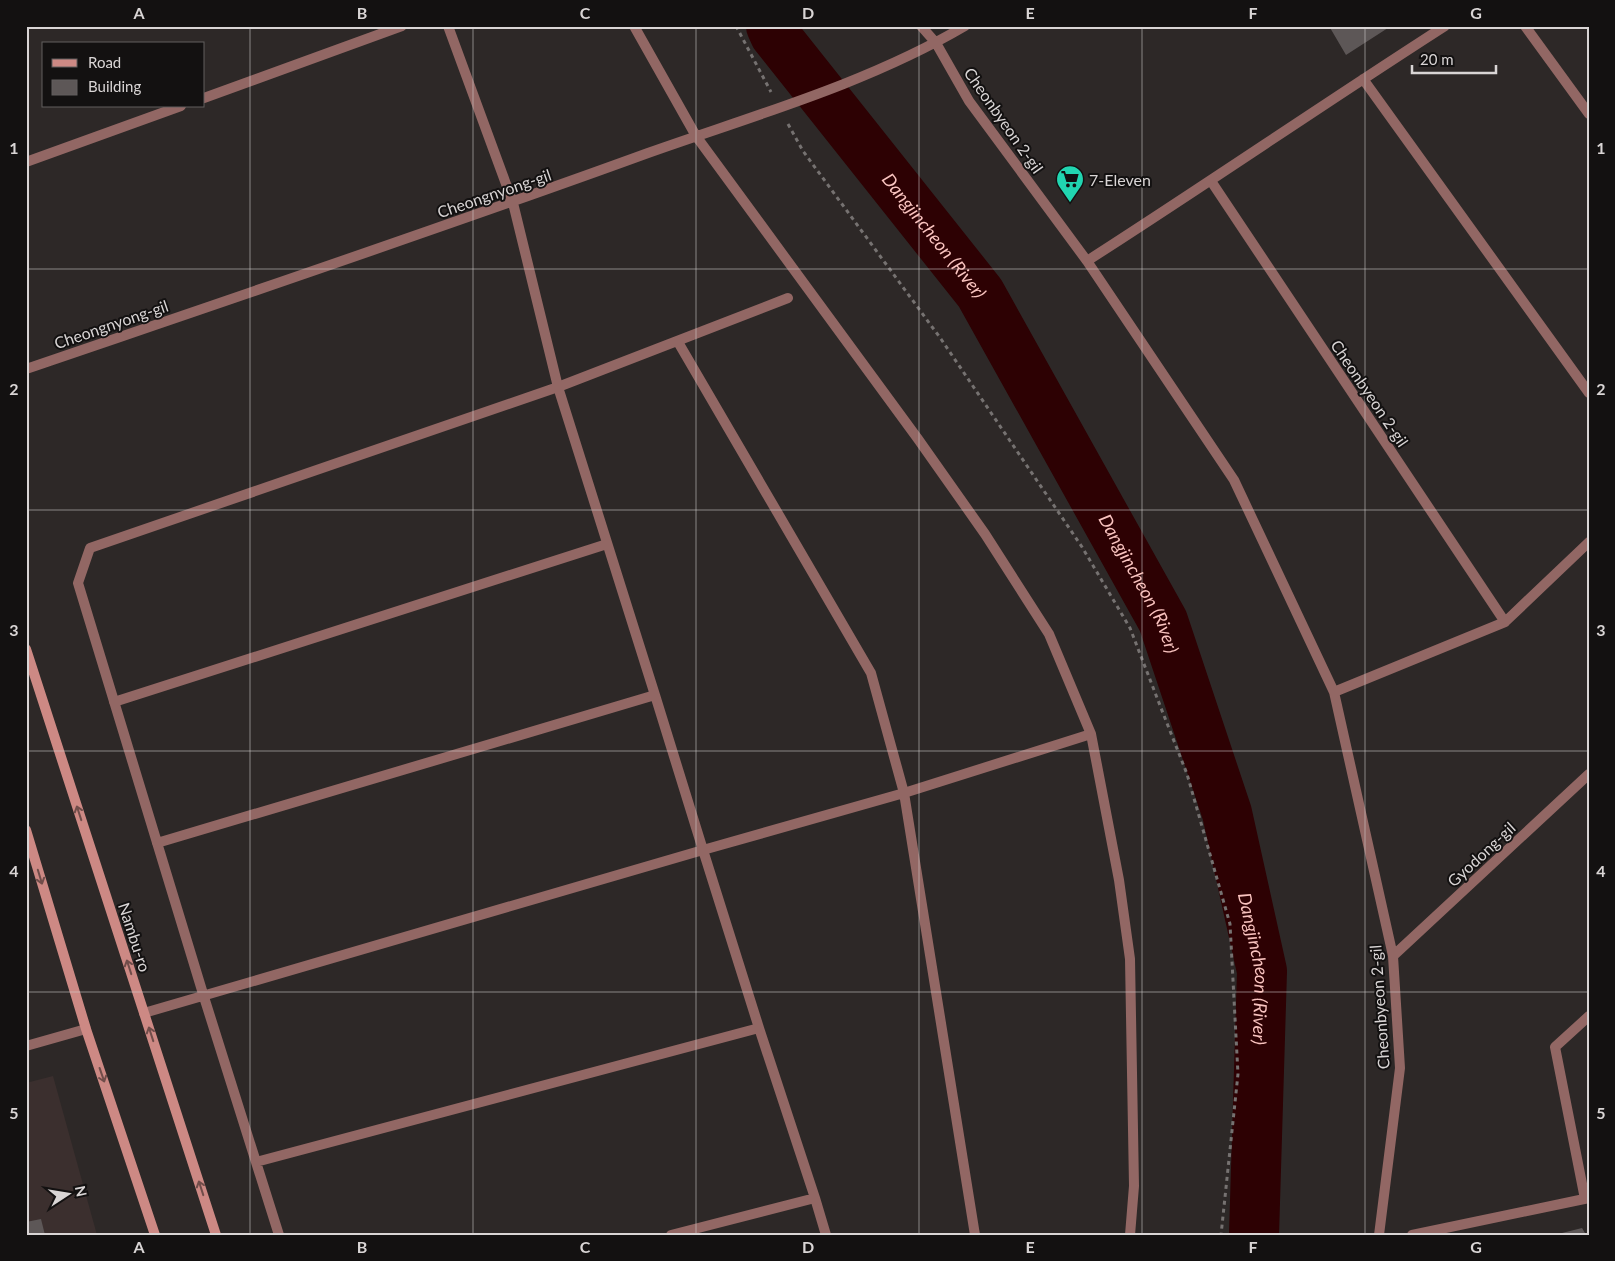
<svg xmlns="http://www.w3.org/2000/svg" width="1615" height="1261" font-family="Lato,sans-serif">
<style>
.built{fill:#3b2f2e}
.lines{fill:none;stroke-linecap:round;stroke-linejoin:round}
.river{stroke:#2d0103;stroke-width:50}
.building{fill:#5d5757}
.path{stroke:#767271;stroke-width:3;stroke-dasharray:4 4;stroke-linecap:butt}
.street{stroke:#926764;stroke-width:10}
.secondary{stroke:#cd8984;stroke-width:10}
.oneway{stroke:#704d4a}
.grid{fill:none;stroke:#d9d5d5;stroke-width:1;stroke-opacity:0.55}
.labels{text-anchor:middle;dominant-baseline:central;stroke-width:4;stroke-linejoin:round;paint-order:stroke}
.street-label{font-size:16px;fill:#d9d5d5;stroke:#131111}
.poi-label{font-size:16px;fill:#d9d5d5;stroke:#131111;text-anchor:start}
.water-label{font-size:18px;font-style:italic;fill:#f9c3bf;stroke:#131111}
.neatline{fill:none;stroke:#d9d5d5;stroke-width:2}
.grid-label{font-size:16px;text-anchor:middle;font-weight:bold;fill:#d9d5d5}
</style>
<rect width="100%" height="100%" fill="#2d2827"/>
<path class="built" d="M 53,1076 L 97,1235 L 26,1235 L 26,1083 Z"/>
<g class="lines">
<path class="river" id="s1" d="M 771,26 L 775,35 L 980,293 L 1163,621 L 1227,813 L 1262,971 L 1254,1235"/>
</g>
<path class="building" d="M 1329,26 L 1391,26 L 1346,55 Z
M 41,1219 L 45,1235 L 26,1235 L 26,1222 Z
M 1582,1228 L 1585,1233 L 1589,1233 L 1589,1235 L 1554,1235 Z"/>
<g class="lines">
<path class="path" d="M 736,26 L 771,92
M 788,124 L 803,151 L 941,339 L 1082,547 L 1130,628 L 1161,708 L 1187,774 L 1230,924 L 1238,1074 L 1221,1235"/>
<path class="street" d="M 448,26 L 513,203 L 558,387 L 788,298
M 634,26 L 696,136 L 918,439 L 985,534 L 1049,634 L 1091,734 L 1119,880 L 1130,959 L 1134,1186 L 1130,1235
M 921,26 L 936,43 L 969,101 L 1087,261 L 1234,480 L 1334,692 L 1505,622
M 1525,26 L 1589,114
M 1363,79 L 1589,393
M 204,98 L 402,26
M 26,162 L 181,106
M 1211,181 L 1505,622 L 1589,542
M 1087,261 C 1207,184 1325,103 1445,26
M 678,342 L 871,673 L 904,793 L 1091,734
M 26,369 C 234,298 442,228 648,153 C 755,115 866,84 965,26
M 1334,692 L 1393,956 L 1400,1068 L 1379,1235
M 114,702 L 607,544
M 157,843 L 655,695 L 703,850 L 904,793 L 975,1235
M 1393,956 L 1589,774
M 144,1013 L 703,850 L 759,1028
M 26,1046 L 86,1029
M 256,1162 L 759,1028 L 815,1198
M 1585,1199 L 1555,1047 L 1589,1016
M 279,1235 L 204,997 L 78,583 L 90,548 L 558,387 L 655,695
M 671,1235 L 815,1198 L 826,1235
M 1412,1235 L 1589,1198"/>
<path class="secondary" d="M 26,649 L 216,1235
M 26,830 L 86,1029 L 155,1235"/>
</g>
<defs><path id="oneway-shaft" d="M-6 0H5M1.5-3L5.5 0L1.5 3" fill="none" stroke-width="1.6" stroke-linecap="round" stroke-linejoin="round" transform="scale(1.25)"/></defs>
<g class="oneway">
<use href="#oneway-shaft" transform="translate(79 813) rotate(-108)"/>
<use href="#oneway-shaft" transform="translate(40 877) rotate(73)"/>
<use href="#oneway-shaft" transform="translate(129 967) rotate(-108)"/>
<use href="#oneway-shaft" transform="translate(151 1034) rotate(-108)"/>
<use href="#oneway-shaft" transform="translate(102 1075) rotate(71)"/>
<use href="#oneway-shaft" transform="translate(201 1188) rotate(-108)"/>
</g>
<path class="grid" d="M 250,26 L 250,1235M 473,26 L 473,1235M 696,26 L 696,1235M 919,26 L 919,1235M 1142,26 L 1142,1235M 1365,26 L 1365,1235M 26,269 L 1589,269M 26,510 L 1589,510M 26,751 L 1589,751M 26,992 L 1589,992"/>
<defs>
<g id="supermarket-pin" transform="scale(1.4375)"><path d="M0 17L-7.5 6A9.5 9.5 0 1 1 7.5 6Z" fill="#21d5b0" stroke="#131111"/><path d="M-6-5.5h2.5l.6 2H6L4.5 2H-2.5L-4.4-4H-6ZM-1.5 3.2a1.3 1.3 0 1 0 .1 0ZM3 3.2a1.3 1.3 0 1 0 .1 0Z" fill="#111"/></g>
</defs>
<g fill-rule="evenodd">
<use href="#supermarket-pin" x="1070" y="179"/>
</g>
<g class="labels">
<g class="street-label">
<text transform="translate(1004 120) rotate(55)">Cheonbyeon 2-gil</text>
<text transform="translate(494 193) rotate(-19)">Cheongnyong-gil</text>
<text transform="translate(111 324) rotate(-19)">Cheongnyong-gil</text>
<text transform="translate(1370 393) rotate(56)">Cheonbyeon 2-gil</text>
<text transform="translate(1481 854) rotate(-43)">Gyodong-gil</text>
<text transform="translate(135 937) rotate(72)">Nambu-ro</text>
<text transform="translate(1379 1007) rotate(-94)">Cheonbyeon 2-gil</text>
</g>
<g class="poi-label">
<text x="1089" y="179">7-Eleven</text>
</g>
<g class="water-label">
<text stroke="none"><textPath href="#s1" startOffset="266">Dangjincheon (River)</textPath></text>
<text stroke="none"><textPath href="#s1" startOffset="671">Dangjincheon (River)</textPath></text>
<text stroke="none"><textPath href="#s1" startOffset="1076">Dangjincheon (River)</textPath></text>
</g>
</g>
<rect width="1615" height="1261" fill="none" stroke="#131111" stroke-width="55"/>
<rect x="42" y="42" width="162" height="65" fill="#131111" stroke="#625f5f"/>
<rect x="52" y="59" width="25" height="8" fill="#cd8984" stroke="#625f5f"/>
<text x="88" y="68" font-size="15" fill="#d9d5d5">Road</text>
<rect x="52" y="80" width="25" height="15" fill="#5d5757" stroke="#625f5f"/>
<text x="88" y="92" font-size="15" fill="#d9d5d5">Building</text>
<g transform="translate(68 1194) rotate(78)" stroke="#131111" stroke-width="4" paint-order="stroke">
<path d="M0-4L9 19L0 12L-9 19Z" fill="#d9d5d5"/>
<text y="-8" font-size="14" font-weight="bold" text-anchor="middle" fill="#d9d5d5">N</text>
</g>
<path d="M1412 65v8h84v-8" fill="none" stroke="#d9d5d5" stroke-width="2.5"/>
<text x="1420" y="65" font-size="15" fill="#d9d5d5" stroke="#131111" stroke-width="4" paint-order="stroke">20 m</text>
<rect x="28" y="28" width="1560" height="1206" class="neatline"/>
<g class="grid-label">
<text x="139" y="19">A</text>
<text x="362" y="19">B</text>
<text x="585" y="19">C</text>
<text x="808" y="19">D</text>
<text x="1030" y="19">E</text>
<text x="1253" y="19">F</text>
<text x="1476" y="19">G</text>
<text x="14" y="154">1</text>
<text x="1601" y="154">1</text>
<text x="14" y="395">2</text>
<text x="1601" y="395">2</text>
<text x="14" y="636">3</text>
<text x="1601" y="636">3</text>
<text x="14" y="877">4</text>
<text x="1601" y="877">4</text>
<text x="14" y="1119">5</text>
<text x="1601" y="1119">5</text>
<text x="139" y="1253">A</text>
<text x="362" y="1253">B</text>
<text x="585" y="1253">C</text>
<text x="808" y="1253">D</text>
<text x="1030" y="1253">E</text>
<text x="1253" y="1253">F</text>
<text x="1476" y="1253">G</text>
</g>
</svg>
